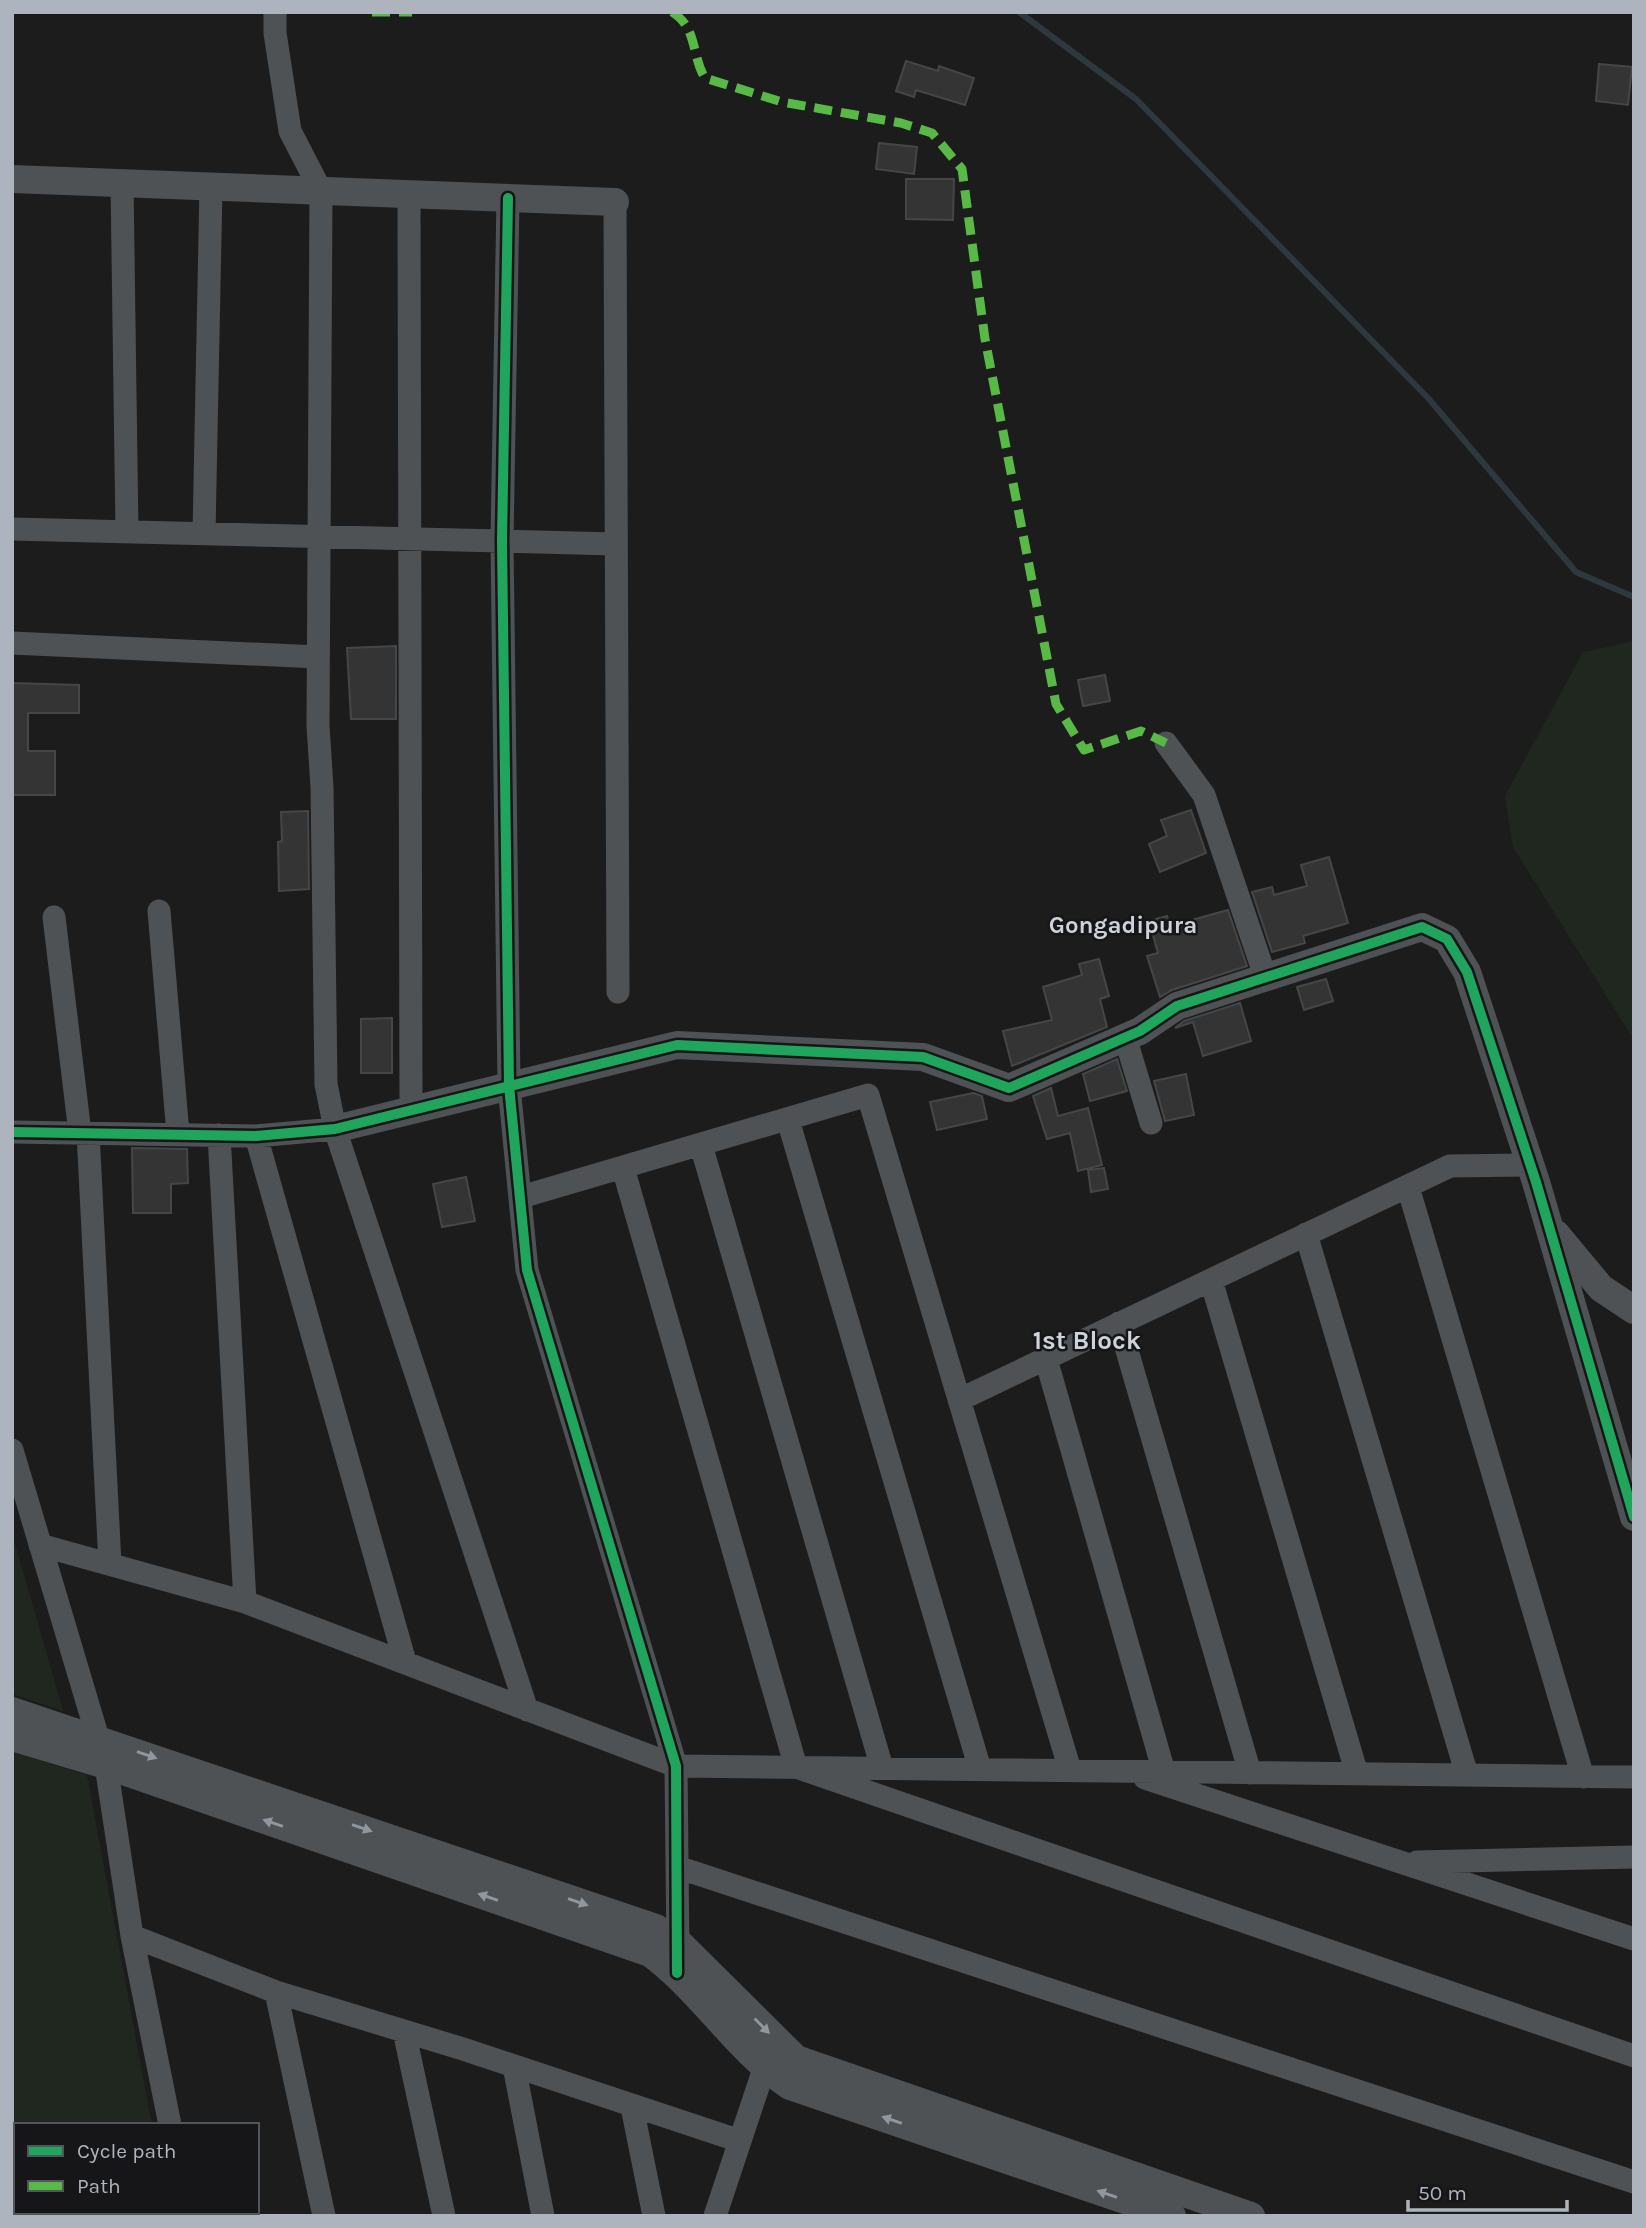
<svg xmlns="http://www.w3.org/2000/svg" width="1646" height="2228" font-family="Karla,sans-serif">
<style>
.green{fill:#1f271f}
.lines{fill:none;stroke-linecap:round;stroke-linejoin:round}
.stream{stroke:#2e393f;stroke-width:6}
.building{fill:#343434;stroke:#444648;stroke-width:2}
.minor{stroke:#4f5255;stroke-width:23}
.tertiary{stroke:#4f5255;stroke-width:28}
.quiet{stroke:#58b947;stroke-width:9;stroke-dasharray:18 9;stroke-linecap:butt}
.cycleway-casing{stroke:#161618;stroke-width:15}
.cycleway{stroke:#20a55d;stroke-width:10}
.oneway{fill:#91979e}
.labels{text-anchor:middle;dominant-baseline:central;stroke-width:5;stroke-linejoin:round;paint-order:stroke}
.neighbourhood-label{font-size:24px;font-weight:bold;fill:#ced2d9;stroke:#161618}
.quarter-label{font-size:26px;font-weight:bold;fill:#ced2d9;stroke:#161618}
</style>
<rect width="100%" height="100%" fill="#1c1c1c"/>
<path class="green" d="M 1634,641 L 1634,1040 L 1513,847 L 1505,796 L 1583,652 Z
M 12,1533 L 63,1711 L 12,1694 Z
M 12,1752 L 87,1775 L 152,2125 L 16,2125 L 16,2212 L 169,2212 L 169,2216 L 12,2216 Z"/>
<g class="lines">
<path class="stream" d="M 1019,12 L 1136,99 L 1428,398 L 1576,572 L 1634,597"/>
</g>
<path class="building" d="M 906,61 L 938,71 L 939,66 L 974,78 L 965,105 L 916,90 L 914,97 L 896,91 Z
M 1599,64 L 1632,67 L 1628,105 L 1596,101 Z
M 879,143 L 917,147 L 914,174 L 876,169 Z
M 906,179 L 954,179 L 953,220 L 906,219 Z
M 396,646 L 396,719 L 351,719 L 347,648 Z
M 1105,675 L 1110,701 L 1083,706 L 1078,680 Z
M 12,683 L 79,685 L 79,713 L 28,713 L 28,751 L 55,751 L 55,795 L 12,795 Z
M 1191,810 L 1206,853 L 1160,872 L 1149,844 L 1167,836 L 1161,820 Z
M 308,811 L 309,889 L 279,891 L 278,842 L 282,841 L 281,812 Z
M 1329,857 L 1348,923 L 1303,936 L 1305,943 L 1272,952 L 1252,892 L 1272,887 L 1274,895 L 1307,886 L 1301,865 Z
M 1228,910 L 1247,966 L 1172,990 L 1160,997 L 1147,956 L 1158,953 L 1149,921 L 1167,916 L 1170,926 Z
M 1099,959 L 1109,996 L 1100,999 L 1107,1027 L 1012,1066 L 1003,1031 L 1052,1020 L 1043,987 L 1082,975 L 1079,964 Z
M 1326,979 L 1333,1001 L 1304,1010 L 1297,987 Z
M 1240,1003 L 1251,1041 L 1203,1056 L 1193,1022 L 1175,1028 L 1184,1021 Z
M 392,1018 L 392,1073 L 361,1073 L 361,1019 Z
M 1117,1059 L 1127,1091 L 1090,1101 L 1083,1074 Z
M 1186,1074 L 1194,1115 L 1165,1121 L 1154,1081 Z
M 1051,1088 L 1058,1116 L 1088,1108 L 1102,1165 L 1078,1171 L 1070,1133 L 1047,1139 L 1033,1096 Z
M 973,1093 L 982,1096 L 987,1119 L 937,1130 L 930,1102 Z
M 132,1148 L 187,1149 L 188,1183 L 171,1184 L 171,1213 L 133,1213 Z
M 1104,1168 L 1108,1189 L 1091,1192 L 1088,1170 Z
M 466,1177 L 475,1221 L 442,1227 L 433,1184 Z"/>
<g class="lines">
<path class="minor" d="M 275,12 L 275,33 L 290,131 L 321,191 L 318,726 L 322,787 L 326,1084 L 335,1129 L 527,1710
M 122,183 L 127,532
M 409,194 L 411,1110
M 508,198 L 502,541 L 509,1086 L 527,1270 L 676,1766 L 678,1954
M 615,202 L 618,992
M 12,529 L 616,544
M 204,533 L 211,187
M 12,643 L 318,657
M 1166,743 L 1204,795 L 1266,979
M 159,911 L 178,1134
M 54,917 L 80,1133
M 1125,1037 L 1151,1123
M 788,1120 L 980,1769
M 12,1132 L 256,1136 L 335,1129
M 88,1133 L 110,1564
M 219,1135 L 245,1602
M 256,1136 L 405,1662
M 701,1145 L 882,1768
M 623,1168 L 796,1767 L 1634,2056
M 1408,1187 L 1583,1777
M 521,1197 L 868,1095 L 1070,1770
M 1306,1234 L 1467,1775
M 1211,1280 L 1357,1774
M 1119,1323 L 1250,1773
M 1046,1359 L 1164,1772
M 959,1400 L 1450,1166 L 1531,1165
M 12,1450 L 106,1765 L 132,1936 L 170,2125
M 40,1545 L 245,1602 L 676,1766 L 1634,1777
M 1145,1778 L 1634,1939
M 1417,1862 L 1634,1857
M 677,1867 L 1634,2182
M 132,1936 L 276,1992 L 463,2049 L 740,2141
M 276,1992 L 324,2216
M 404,2031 L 444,2216
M 514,2066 L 543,2216
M 632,2107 L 654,2216
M 187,2212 L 188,2216
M 715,2216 L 764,2069"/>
<path class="tertiary" d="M 12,179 L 615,202
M 335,1129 L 677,1045 L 923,1057 L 1009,1088 L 1140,1031 L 1177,1006 L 1422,927 L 1447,939 L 1467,972 L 1536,1182 L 1634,1517
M 1556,1234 L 1601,1288 L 1634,1310
M 12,1711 L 656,1928 L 678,1942 L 796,2059 L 1251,2216
M 12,1737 L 106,1765 L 650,1953 C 702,1991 736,2050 790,2086 L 1172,2216"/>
<path class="quiet" d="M 372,12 L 412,12
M 672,12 C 698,28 691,55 705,78 L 782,102 L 901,123 L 932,133 L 962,169 L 985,339 L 1056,704 L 1084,750 L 1141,731 L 1166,743"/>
<g class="cycleway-casing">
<path id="cycleway" d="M 508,198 L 502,541 L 509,1086 L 527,1270 L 676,1766 L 677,1973
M 12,1132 L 256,1136 L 335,1129 L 677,1045 L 923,1057 L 1009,1088 L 1140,1031 L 1177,1006 L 1422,927 L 1447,939 L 1467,972 L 1536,1182 L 1634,1517"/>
</g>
<use href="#cycleway" class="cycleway"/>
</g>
<defs><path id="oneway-solid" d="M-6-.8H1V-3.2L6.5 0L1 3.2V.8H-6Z" transform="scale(1.75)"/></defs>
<g class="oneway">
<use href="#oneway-solid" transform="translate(147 1755) rotate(19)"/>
<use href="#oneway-solid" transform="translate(273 1823) rotate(-161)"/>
<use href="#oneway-solid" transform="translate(362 1828) rotate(19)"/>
<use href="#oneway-solid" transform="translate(488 1897) rotate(-161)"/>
<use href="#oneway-solid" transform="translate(578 1902) rotate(19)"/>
<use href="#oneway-solid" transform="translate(762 2026) rotate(45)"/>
<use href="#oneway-solid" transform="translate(892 2120) rotate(-161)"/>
<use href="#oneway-solid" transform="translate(1107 2194) rotate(-161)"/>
</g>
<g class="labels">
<g class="neighbourhood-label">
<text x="1123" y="925">Gongadipura</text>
</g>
<g class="quarter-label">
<text x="1087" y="1340">1st Block</text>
</g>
</g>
<rect width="1646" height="2228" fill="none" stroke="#adb4bd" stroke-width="28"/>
<rect x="14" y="2123" width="245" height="91" fill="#161618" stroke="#52555a" stroke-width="2"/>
<rect x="28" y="2146" width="35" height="10" fill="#20a55d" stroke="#52555a" stroke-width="2"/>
<text x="77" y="2158" font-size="21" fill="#adb4bd">Cycle path</text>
<rect x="28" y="2181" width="35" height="10" fill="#58b947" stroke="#52555a" stroke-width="2"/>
<text x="77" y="2193" font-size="21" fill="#adb4bd">Path</text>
<path d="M1408 2200v10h159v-10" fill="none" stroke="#adb4bd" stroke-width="3.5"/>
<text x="1418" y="2200" font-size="21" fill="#adb4bd" stroke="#161618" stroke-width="5" paint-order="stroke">50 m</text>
</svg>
